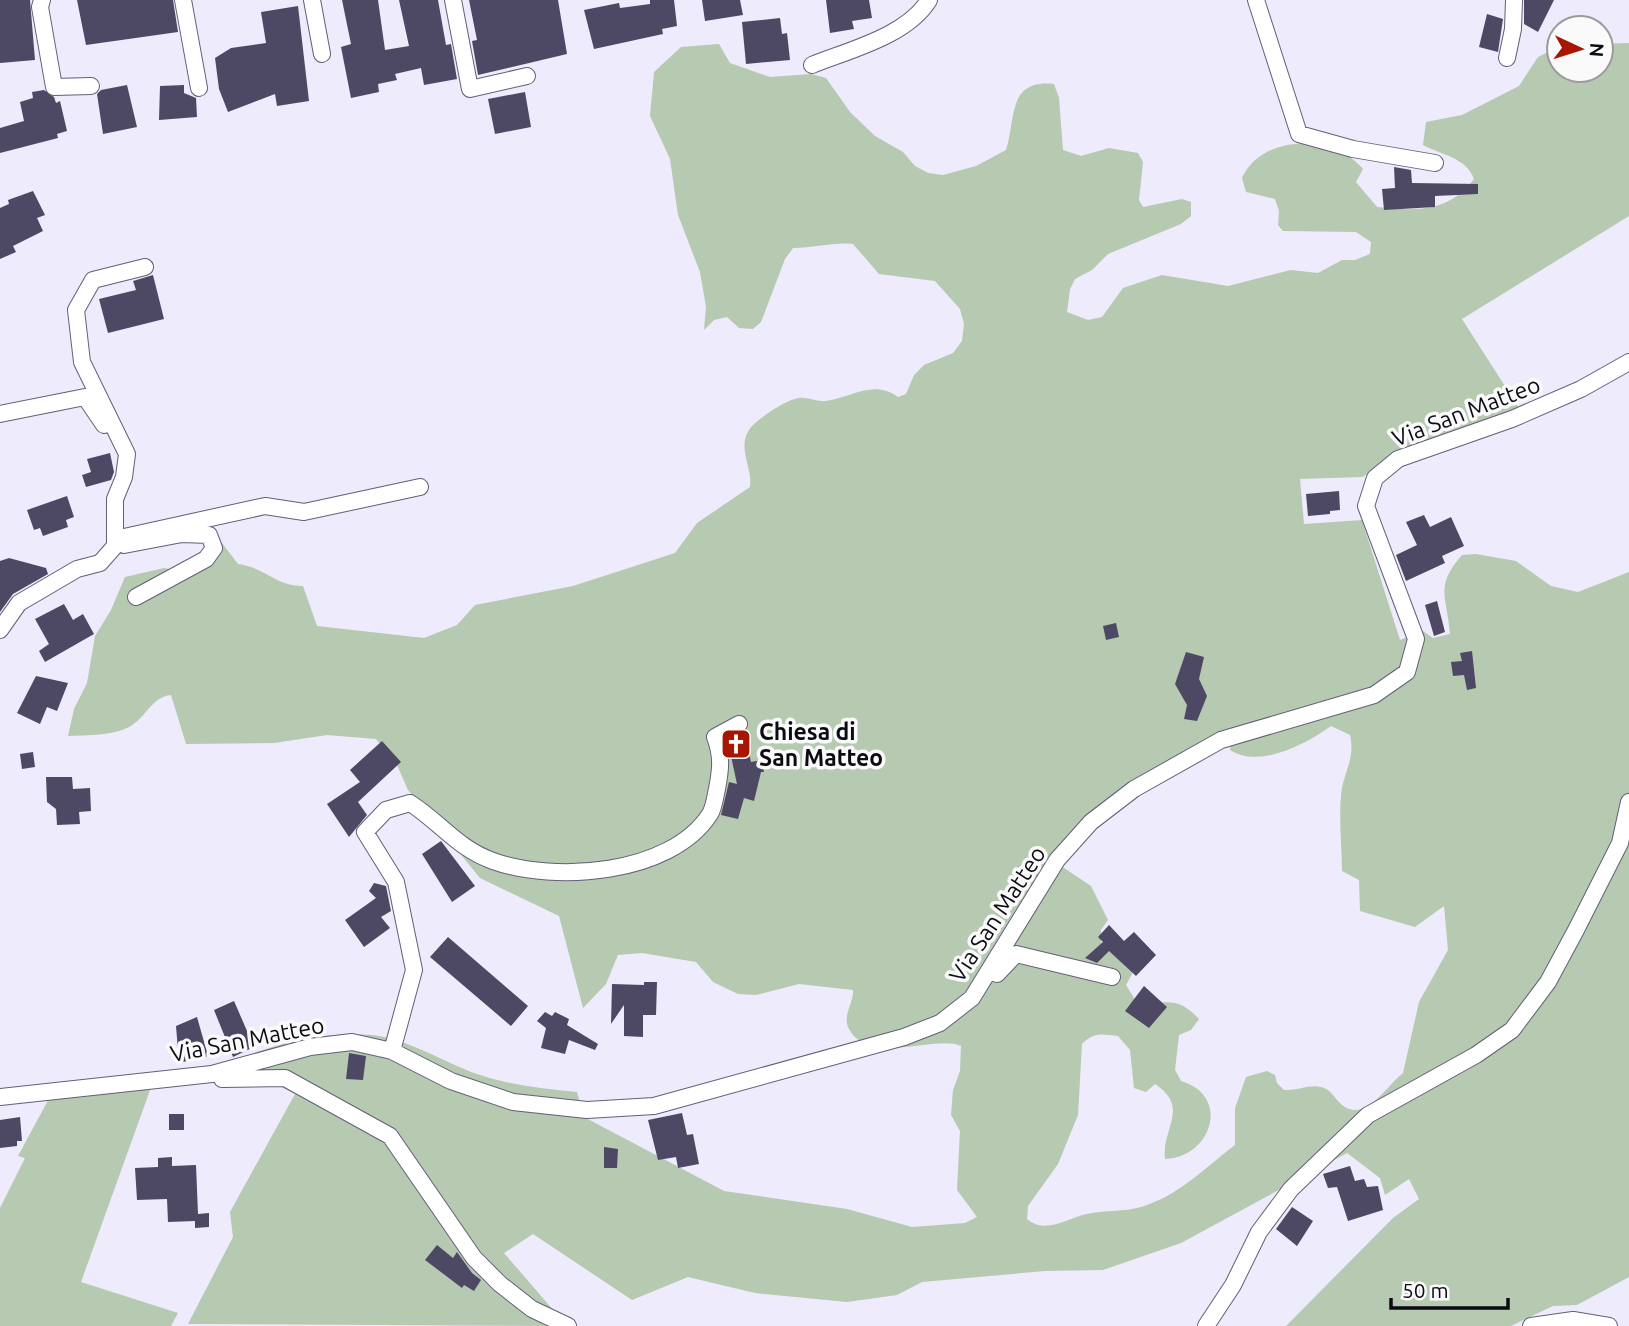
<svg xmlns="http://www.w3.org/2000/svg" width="1629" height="1326" font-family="Ubuntu,sans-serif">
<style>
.green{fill:#b6c9b1;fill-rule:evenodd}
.building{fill:#4d4964}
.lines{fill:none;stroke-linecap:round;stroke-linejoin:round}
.street-casing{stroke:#625f77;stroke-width:18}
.street{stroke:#fff;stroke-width:16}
.labels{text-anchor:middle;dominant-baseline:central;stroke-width:7;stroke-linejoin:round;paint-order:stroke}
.street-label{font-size:23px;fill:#0c0b14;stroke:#fafafa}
.poi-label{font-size:23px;font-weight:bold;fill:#0c0b14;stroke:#fafafa;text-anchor:start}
</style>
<rect width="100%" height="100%" fill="#edebfc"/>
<path class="green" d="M 1629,43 L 1629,216 L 1462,319 L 1526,419 L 1498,433 L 1490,419 L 1415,449 L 1362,477 L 1300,479 L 1304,524 L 1362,520 L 1400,640 L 1423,631 L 1433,638 L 1450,634 C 1447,596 1434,587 1462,555 L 1476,554 L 1516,561 L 1551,586 L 1578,592 L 1629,572 L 1629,1277 L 1577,1305 L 1553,1306 L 1511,1326 L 1286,1326 L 1393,1218 L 1419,1199 L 1409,1179 L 1385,1195 L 1380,1178 L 1347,1153 L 1181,1243 L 1103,1270 L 1045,1271 L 922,1282 L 897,1295 L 847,1302 L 755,1293 L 688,1277 L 632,1300 L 533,1234 L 504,1253 L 567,1326 L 188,1324 L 233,1237 L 230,1212 L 295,1094 L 233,1063 C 274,1042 326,1031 372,1035 C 409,1039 443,1062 477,1074 C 509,1085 544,1089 577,1092 L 584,1117 L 724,1191 L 847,1209 L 912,1227 L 965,1223 L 977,1217 L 957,1190 L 960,1131 L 951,1115 L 953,1090 L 960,1071 L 961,1046 C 935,1034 867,1068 848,1027 C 843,1015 854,1002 853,990 L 799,984 L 756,995 L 738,994 L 713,982 L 696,962 L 642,953 L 618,955 L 606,984 L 583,1008 L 559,916 L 480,878 L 408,790 L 397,765 L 376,739 L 327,735 L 274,743 L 186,744 L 171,695 C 151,697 146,718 129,727 C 112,736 87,735 68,736 L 74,709 L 87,683 L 95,636 L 111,610 L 125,577 L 164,568 L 188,572 L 219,551 L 222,543 L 238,564 C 264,567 276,586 303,586 L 317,626 L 424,638 L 457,625 L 475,605 L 573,586 L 675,553 L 697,523 L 750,487 C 753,468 737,449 749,430 C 755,420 787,399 799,398 C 808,397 817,402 826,401 C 852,397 874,379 898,397 L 906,394 L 914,375 L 924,365 L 953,353 L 962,341 L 964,324 L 960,309 L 935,281 L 879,274 L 853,244 C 833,242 814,248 793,248 L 785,259 L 761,322 L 753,329 L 739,328 L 727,317 L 714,320 L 704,330 L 706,307 L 700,272 L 678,215 L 670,159 L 650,116 L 654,72 L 681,47 L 719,44 L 730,63 L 770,77 L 811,74 L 826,78 L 850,112 L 875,136 L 903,152 L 915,166 L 928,173 L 943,175 L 976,166 L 1006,150 C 1016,119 1007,79 1054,84 L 1059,98 L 1063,150 L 1081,156 L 1109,148 L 1138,153 L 1143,162 L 1139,200 L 1143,207 L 1182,199 L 1191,202 L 1191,216 L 1181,224 L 1108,254 L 1092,270 L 1075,279 L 1070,289 L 1067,312 L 1088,320 L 1102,317 L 1123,288 L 1162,275 L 1228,286 L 1291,270 L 1318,273 L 1342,260 L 1355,260 L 1370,254 L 1371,242 L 1356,232 L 1283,231 L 1278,225 L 1279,211 L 1275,199 L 1246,192 L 1242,178 C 1262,134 1334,133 1363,169 L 1356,182 L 1377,207 C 1416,211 1448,213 1474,179 C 1467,158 1440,154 1423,145 L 1426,122 L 1462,115 L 1519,86 L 1538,57 L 1559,47 L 1559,70 L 1601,70 L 1601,44 ZM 1331,726 L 1350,735 C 1355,757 1346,768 1342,788 C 1338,814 1342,845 1342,871 L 1359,880 L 1360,911 L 1415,927 L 1444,906 L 1448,950 L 1419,1002 L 1403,1073 C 1388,1084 1365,1124 1342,1105 C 1334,1098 1332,1090 1321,1087 C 1311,1084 1295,1091 1284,1090 L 1277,1083 L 1275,1075 L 1267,1071 L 1246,1077 L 1235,1108 L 1235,1145 C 1205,1168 1178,1196 1141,1207 C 1124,1212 1105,1210 1087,1214 C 1067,1218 1046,1235 1027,1219 L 1028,1206 L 1058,1164 L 1078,1115 L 1082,1044 C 1093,1032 1103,1034 1118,1036 L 1130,1050 L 1134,1088 L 1146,1092 L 1155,1084 C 1191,1108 1161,1129 1165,1159 C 1211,1158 1232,1096 1181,1081 L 1175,1070 L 1179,1035 L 1191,1030 L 1199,1019 C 1178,996 1166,1002 1139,1006 L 1126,985 L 1132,974 L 1131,962 L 1101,942 L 1101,930 L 1108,920 L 1091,886 L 1061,866 L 1110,809 L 1231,737 L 1230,750 C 1260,769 1306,744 1331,726 Z
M 154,1079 L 81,1282 L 178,1313 L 171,1326 L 0,1326 L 0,1208 L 25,1158 L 18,1156 L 53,1091 Z"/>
<path class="building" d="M 0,0 L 30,0 L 35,60 L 0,63 Z
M 77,0 L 173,0 L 178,32 L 86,45 Z
M 342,0 L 378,0 L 385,50 L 409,46 L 399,0 L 438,0 L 446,45 L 451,44 L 457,79 L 424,85 L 421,68 L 395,74 L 397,80 L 378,84 L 379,92 L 351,98 L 341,47 L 351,44 Z
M 469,0 L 558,0 L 567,54 L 478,75 L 472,41 L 477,40 Z
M 650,0 L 674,0 L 677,26 L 662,29 L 663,34 L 594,49 L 584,10 L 619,3 L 620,8 L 650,4 Z
M 702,0 L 740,0 L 743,15 L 705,21 Z
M 826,0 L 869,0 L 872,18 L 852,21 L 854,29 L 830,33 Z
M 1524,0 L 1554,0 L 1538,32 L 1524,24 Z
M 298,6 L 309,101 L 277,106 L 275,94 L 228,112 L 219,89 L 215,58 L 231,48 L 266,43 L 261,12 Z
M 1487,14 L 1503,19 L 1498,52 L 1479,47 Z
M 780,18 L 782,34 L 787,33 L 790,60 L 746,64 L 742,22 Z
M 127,85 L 137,127 L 103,134 L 97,94 L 101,90 Z
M 184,85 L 184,93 L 196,98 L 197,117 L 159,120 L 160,86 Z
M 44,90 L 54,97 L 56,103 L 60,101 L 67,131 L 57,134 L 58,138 L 0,153 L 0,128 L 24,121 L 20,102 L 33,98 L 32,92 Z
M 525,92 L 531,127 L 495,134 L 488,99 Z
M 1394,167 L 1411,170 L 1412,183 L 1478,184 L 1478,194 L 1435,196 L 1435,207 L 1384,210 L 1382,189 L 1395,188 Z
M 33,191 L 45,215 L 37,218 L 43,231 L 13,246 L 16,252 L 0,259 L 0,208 L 9,204 L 8,200 Z
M 153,275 L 164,319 L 108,333 L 99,299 L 136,290 L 133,281 Z
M 110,453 L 114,472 L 111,480 L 86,487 L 82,475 L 91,472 L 87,459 Z
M 1339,491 L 1340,510 L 1330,511 L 1330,514 L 1308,516 L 1306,494 Z
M 67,496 L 74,517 L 66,520 L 68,527 L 43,536 L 40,528 L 34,530 L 27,510 Z
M 1424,515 L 1430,527 L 1451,517 L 1464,546 L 1442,556 L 1445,563 L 1406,581 L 1396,555 L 1417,545 L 1406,522 Z
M 9,558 L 46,568 L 48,574 L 13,594 L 0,612 L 0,561 Z
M 1437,601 L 1445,632 L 1434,636 L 1425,605 Z
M 64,604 L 73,620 L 83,614 L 94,634 L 45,662 L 39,651 L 49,644 L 35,619 Z
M 1116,623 L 1119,637 L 1106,640 L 1103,626 Z
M 1472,651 L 1476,688 L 1467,690 L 1464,675 L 1453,676 L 1451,662 L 1462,661 L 1460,653 Z
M 1186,652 L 1204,657 L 1199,679 L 1207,696 L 1197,721 L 1184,719 L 1187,705 L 1175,684 Z
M 36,676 L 68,683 L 57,711 L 47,707 L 40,724 L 17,713 Z
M 744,734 L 751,762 L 762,760 L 764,772 L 761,772 L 754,801 L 744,798 L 738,819 L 721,815 L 729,782 L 737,784 L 728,742 Z
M 382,741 L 401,762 L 358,802 L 367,815 L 349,837 L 327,804 L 360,782 L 350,770 Z
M 33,752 L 35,767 L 22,769 L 20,754 Z
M 46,777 L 72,777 L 73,789 L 90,788 L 91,811 L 79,812 L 80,824 L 57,825 L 56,809 L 47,802 Z
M 441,841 L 475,886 L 452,902 L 422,854 Z
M 374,883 L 386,886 L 391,911 L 381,917 L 390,928 L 364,947 L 345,920 L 376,898 L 369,891 Z
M 1109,925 L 1124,941 L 1134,932 L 1156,955 L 1136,976 L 1109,951 L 1097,963 L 1085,958 L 1103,942 L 1098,937 Z
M 448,937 L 528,1006 L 511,1026 L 430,957 Z
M 644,982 L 657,982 L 656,1015 L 643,1015 L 643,1037 L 624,1036 L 624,1005 L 611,1024 L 612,984 L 644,985 Z
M 1144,986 L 1167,1007 L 1149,1028 L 1125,1011 Z
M 234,1001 L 254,1047 L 233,1057 L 214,1010 Z
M 545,1012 L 552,1016 L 555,1012 L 569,1019 L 567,1025 L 598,1044 L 595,1050 L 569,1040 L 565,1054 L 541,1048 L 546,1028 L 537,1021 Z
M 197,1017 L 208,1056 L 179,1063 L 176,1026 Z
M 349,1053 L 366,1056 L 363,1080 L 346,1079 Z
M 682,1113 L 687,1135 L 693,1134 L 699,1164 L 678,1168 L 676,1157 L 658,1160 L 648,1120 Z
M 169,1114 L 184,1114 L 184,1130 L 169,1130 Z
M 20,1117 L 22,1141 L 17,1141 L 17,1146 L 0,1148 L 0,1120 Z
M 604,1147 L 618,1149 L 617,1168 L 604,1168 Z
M 172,1157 L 172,1166 L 196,1165 L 198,1214 L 209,1213 L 209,1227 L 195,1228 L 195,1221 L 168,1222 L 167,1199 L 137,1200 L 135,1168 L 158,1167 L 158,1158 Z
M 1350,1166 L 1355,1181 L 1364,1179 L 1367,1187 L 1378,1186 L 1383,1210 L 1348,1221 L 1337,1187 L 1328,1188 L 1323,1174 Z
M 1292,1207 L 1313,1221 L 1297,1246 L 1276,1229 Z
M 437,1245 L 453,1258 L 457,1252 L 472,1273 L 481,1280 L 474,1291 L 464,1285 L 462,1288 L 425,1260 Z"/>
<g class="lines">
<g class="street-casing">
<path id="street" d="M 42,0 L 40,7 L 54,87 L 91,86
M 183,0 L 199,88
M 312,0 L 322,54
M 453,0 L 470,89 L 527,76
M 1256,0 L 1299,134 L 1353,149 L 1435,163
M 1507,58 L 1513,29 L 1514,0
M 812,65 C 849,50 907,36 929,0
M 0,414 L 85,397 L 104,425
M 115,539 L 265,506 L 304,512 L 420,487
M 124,545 L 182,534 L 209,535 L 214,548 L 206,559 L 136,597
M 0,630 L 19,603 L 77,569 L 100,563 L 115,546 L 115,499 L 124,477 L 127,454 L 82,362 L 76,310 L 93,280 L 145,267
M 997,974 L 1016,954 L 1112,977
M 392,1051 L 414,970 L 396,882 L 365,832 L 386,810 L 410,803 C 441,823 457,848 493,861 C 554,883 671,875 710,814 C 714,808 715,797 717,789 C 721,768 722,756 715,737 L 739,724
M 222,1079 L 285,1078 L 390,1136 L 474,1258 L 500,1284 L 532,1309 L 568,1326
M 0,1097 L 212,1074 L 310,1047 L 352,1042 L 392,1051 L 451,1081 L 513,1102 L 587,1110 L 654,1106 L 904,1037 L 940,1023 L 972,998 L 1057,860 L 1091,822 L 1134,789 L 1221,740 L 1374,695 L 1407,672 L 1416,639 L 1366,506 L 1375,478 L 1398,459 L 1512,419 L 1581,389 L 1629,362
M 1206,1326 L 1233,1285 L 1259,1232 L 1291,1189 L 1368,1115 L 1476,1055 L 1512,1030 L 1548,982 L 1576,930 L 1620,843 L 1629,802
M 1531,1326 L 1573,1320 L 1609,1326"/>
</g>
<use href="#street" class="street"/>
</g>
<defs>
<g id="church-square" transform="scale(1.575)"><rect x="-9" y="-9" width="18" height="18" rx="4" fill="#a81603" stroke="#fafafa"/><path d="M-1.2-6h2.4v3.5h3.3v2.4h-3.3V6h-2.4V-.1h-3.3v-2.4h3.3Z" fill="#fff"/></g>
</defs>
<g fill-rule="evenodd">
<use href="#church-square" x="736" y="744"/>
</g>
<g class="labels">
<g class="street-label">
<text transform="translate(1466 411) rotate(-21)">Via San Matteo</text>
<text transform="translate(997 914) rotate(-57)">Via San Matteo</text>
<text transform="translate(247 1039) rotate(-11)">Via San Matteo</text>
</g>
<g class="poi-label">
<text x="759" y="731">Chiesa di<tspan x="759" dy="26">San Matteo</tspan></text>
</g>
</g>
<g transform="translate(1580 49) rotate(94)"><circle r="33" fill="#fafafa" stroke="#9b9a9e" stroke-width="2"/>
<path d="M0-5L12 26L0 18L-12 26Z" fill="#a81603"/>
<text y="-10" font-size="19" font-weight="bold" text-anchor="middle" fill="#0c0b14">N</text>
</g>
<path d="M1391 1298v10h117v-10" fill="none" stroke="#0c0b14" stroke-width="3.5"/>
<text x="1402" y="1298" font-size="21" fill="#0c0b14" stroke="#fafafa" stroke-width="5" paint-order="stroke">50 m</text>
</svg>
